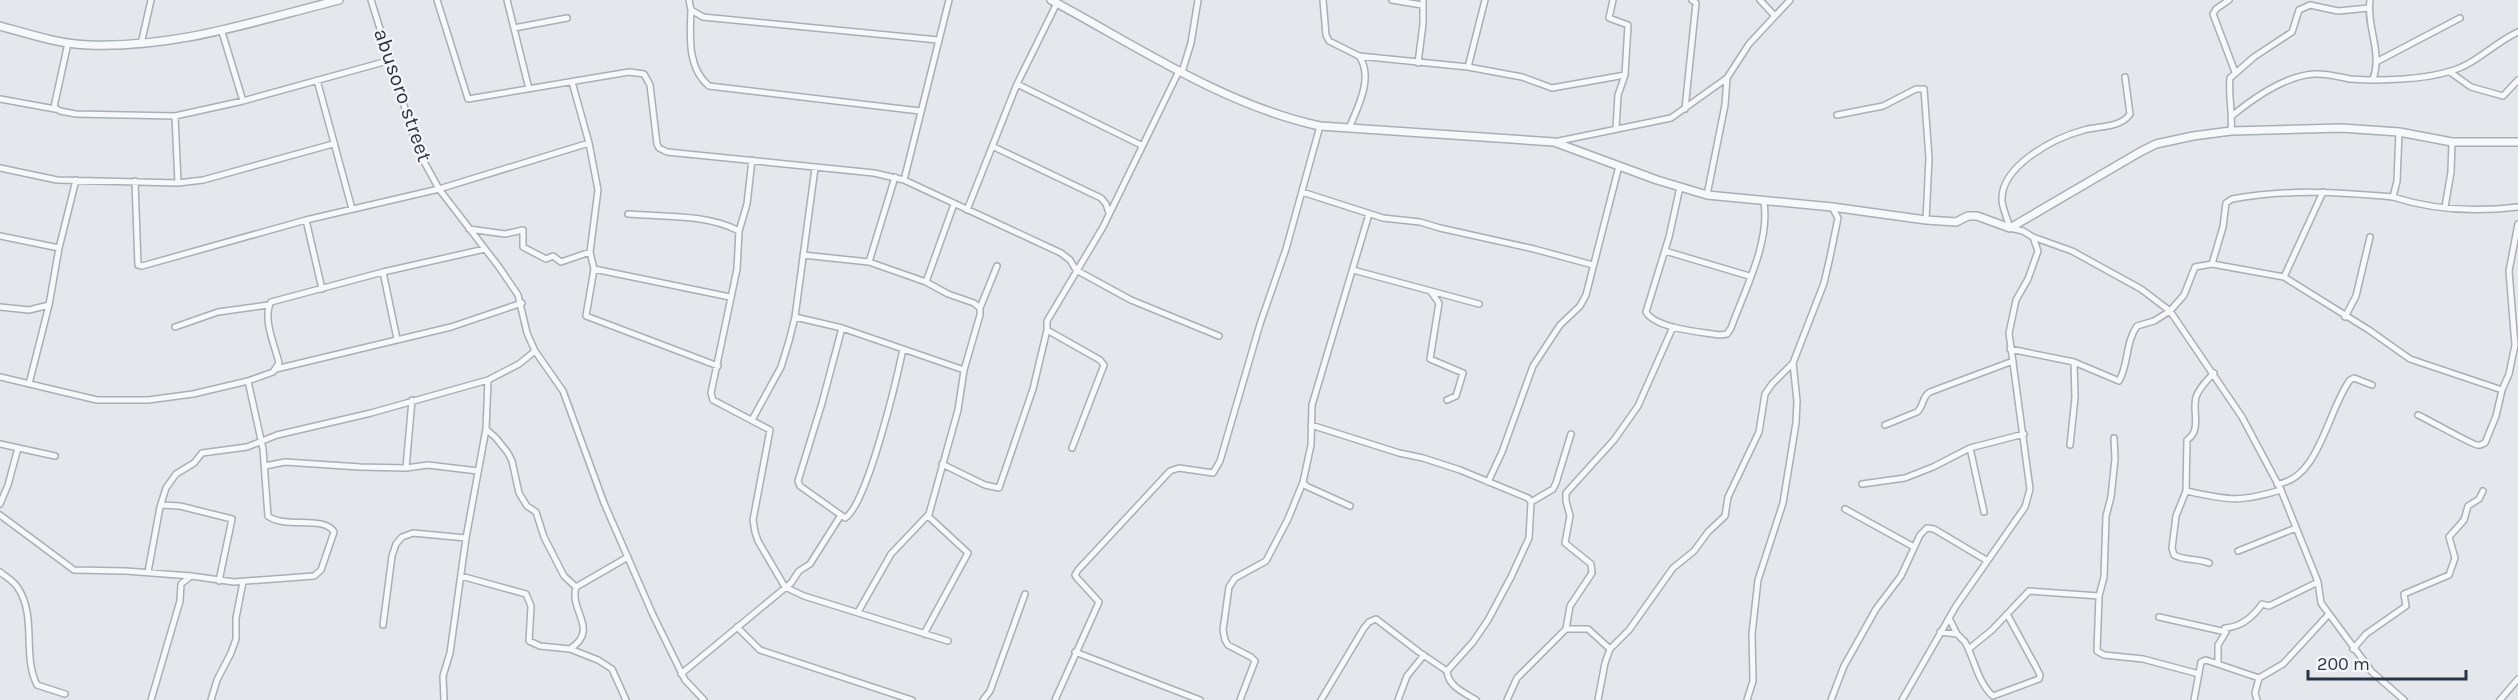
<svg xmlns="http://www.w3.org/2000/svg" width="2518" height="700" font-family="Karla,sans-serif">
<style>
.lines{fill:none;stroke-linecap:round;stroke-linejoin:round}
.minor-casing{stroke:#a9aeb7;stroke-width:8}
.tertiary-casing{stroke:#a9aeb7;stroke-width:10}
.minor{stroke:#f7f8fa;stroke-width:5}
.tertiary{stroke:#f7f8fa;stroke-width:7}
.labels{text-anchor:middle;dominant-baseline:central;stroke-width:4.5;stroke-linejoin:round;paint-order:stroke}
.street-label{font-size:21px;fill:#2b3445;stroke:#f4f6f9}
</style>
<rect width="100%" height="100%" fill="#e4e7ec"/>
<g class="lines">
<g class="minor-casing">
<path id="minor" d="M 371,0 L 413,134 L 422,158 L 439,189 L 499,267 L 518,295 L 527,333 L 535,351 L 563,391 L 604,503 L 653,615 L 685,680 L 704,700
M 437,0 L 468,99 L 629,72 L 644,74 L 650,85 L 657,144 L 659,148 L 667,152 L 874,173 L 904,180 L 1061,253 L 1070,260 L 1076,270 L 1131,300 L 1219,336
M 507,0 L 529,89
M 689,0 L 691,10 L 703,17 L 938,40
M 1323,0 L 1326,35 L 1329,41 L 1359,56 L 1468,67 L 1522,77 L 1552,88 L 1625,75
M 1392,0 L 1422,5
M 1613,0 L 1609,18 L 1628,25 L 1625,75 L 1618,95 L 1616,128
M 1760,0 L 1774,15
M 2229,0 L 2216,9 L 2213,14 L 2235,72
M 2370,0 C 2366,27 2383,52 2373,79
M 691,10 C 690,36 687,68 709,86 L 920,111
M 514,28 L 567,18
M 222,32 L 243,101
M 68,43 L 54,107 L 60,111 L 76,114 L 175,116 L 243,101 L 391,60
M 141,44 L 151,0
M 2378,61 L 2460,18
M 1418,63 L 1423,24 L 1423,0
M 1468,67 L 1485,0
M 1182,72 L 1191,43 L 1198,0
M 2450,72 L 2471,87 L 2503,96 L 2518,80
M 317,80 L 352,209
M 572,82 L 589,143 L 598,190 L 590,252 L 594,269 L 586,316 L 718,366
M 1017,84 L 1141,145
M 0,99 L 55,109
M 1685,109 L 1696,3 L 1692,0
M 1837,115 L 1883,106 L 1916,89 L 1924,89 L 1929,158 L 1926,220
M 2233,115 C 2255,97 2285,76 2314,74 C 2326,73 2339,77 2350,79 C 2380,81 2423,80 2451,71 C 2476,64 2494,43 2518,32
M 175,116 L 178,183
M 1349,128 C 1358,107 1374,77 1359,56
M 2231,131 C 2233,113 2228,96 2230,78 L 2254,57 L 2292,32 L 2299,10 L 2310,5 L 2338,11 L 2369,8
M 1554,142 L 1671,118 L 1727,78 L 1749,44 L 1790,0
M 994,147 L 1101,198 L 1106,204 L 1109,213
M 752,160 L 747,204 L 739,231 L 737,269 L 711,393 L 713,400 L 770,430 L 753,520 L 755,532 L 758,541 L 785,587 L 804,596 L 948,641
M 0,168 L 57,180 L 178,183 L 203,180 L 333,144
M 904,180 L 949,0
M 135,181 L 138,265 L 142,266 L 306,220 L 439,189 L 589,143
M 1680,187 L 1669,237 L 1646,312 C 1656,329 1702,332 1720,335 L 1727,334 L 1731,328 C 1745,289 1770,243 1764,202
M 1302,192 L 1383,218 L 1420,222 L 1440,228 L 1534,249 L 1593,265
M 1707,195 L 1725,105 L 1727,78
M 2393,197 C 2433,210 2477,212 2518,207
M 2445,207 L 2451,172 L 2452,142
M 967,210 L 1017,84 L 1057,3
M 628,214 C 664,217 707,214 739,231
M 306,220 L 322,289
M 469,229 L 505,234 L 523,230 L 523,247 L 546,259 L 553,256 L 561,262 L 590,252
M 0,236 L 59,248
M 2033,237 L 2072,251 L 2141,289 L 2170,311 L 2242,417 L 2281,490 L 2318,582 L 2321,603 L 2372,672 L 2404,700
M 1665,251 L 1749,276
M 803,255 L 869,262 L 926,282 L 948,294 L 974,303 L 980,308
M 869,262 L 895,177
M 2212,264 L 2223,227 L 2226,203 L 2232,199 C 2286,189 2339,192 2393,197 L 2397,181 L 2399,132
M 594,269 L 730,297
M 1353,270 L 1479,304
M 383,272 L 397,339
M 2284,277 L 2323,192
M 926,282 L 954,204
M 1431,292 L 1439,303 L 1430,359 L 1463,373 L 1456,396 L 1447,400
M 0,307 L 29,310 L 49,305
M 795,317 L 842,328 L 964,370
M 2345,317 L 2356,296 L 2370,237
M 175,327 L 218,312 L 268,305
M 842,328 L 822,403 L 798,481 L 800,486 L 845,518 C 867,505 897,378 903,349
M 1047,330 L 1100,360 L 1104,365 L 1072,448
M 2010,349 L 2074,362 L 2119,381 C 2129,364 2125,343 2137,326 L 2154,321 L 2170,311 L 2184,295 L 2195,267 L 2212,264 L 2284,277 L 2369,330 L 2410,359 L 2502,390
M 276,369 L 451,327 L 522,303
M 0,377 L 97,400 L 148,400 L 193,394 L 248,381 L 273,372 L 279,363 C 275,346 262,318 271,302 L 383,272 L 485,249
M 29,384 L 49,305 L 59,248 L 76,180
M 2418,415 C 2427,419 2473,445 2477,445 C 2480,446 2482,444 2485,443 L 2496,416 L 2502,390 L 2509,374 L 2515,345 L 2509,271 L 2518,224
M 752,420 L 781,367 L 789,341 L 795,317 L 815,168
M 1311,425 L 1399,453 L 1423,458 L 1460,470 L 1528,498 L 1531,502 L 1529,538 L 1511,577 L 1488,620 L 1473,642 L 1447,671
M 1885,425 L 1917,412 C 1924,406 1922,396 1930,392 L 2013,361
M 486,429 L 496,438 L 508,453 L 512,461 L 519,493 L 527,506 L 536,512 L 544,537 L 564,576 L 576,587
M 2114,438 L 2115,459 L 2111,497 L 2106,516 L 2104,577 L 2099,596 L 2097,651 L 2104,655 L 2143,659 L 2199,674
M 0,444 L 55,456
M 2070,445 L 2075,398 L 2074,362
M 1970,448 L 1984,512
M 942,464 L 985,485 L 999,488 L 1033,389 L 1047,330 L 1047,321 L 1103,227 L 1179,71
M 265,466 L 285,462 L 360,467 L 406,468 L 428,465 L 478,471
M 406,468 L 412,400
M 1303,482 L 1306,486 L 1350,506
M 1488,482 L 1502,452 L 1533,366 L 1560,325 L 1580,306 L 1586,295 L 1619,166
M 1862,484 L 1905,478 L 1933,467 L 1970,448 L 2024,434
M 2277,484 C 2319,480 2328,409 2350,380 L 2354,378 L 2372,385
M 2186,491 C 2229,500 2237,503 2281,490
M 1531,502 L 1553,489 L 1556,483 L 1571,434
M 0,504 L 8,485 L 18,448
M 161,505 L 180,506 L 232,519 L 219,581
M 1845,509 L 1914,547
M 0,515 L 74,570 L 126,571 L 191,576 L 234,582 L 314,576 L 321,570 L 334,532 C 324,515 284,529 268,516 L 263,449 L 248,381
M 2238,551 L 2296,528
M 2209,563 C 2197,558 2185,561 2174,555 L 2172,548 L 2176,516 L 2186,491 L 2187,440 C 2202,430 2192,412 2196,397 C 2199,388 2207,380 2214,373
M 0,572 C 6,577 14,581 18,588 C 37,617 22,655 37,685 L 65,694
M 148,572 L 160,507 L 166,488 L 176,474 L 194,463 L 202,453 L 247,447 L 277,435 L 371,413 L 488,380 L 519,364 L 535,351
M 461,576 L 526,594 L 531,606 L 529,641 L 540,646 L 570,649 L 598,660 L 612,669 L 626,700
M 858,612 L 891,554 L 929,514 L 958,410 L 964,370 L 980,315 L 980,308 L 997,266
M 2159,617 L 2226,632 L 2225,628 C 2240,627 2253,617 2262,604 L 2269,606 L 2318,582
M 1949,618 L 1957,634 L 1965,642
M 383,625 L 392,556 L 396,544 L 402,537 L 413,533 L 466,538
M 737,627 L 760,650 L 912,700
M 1566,629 L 1588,629 L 1610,649
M 1940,632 L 1957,634
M 924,634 L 968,553 L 928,516
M 1965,642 C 1974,658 1978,683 1993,696 L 2039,679 L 2040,675 L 2036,667 L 2007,614
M 1970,648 L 1992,630 L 2029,591 L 2099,596
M 570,649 C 600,629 569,612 576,587 L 628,557
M 2353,649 L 2366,634 L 2406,606 L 2404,594 L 2449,575 L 2455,558 L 2449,537 L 2464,520 L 2468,506 L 2479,499 L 2483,491
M 1075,652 L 1200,700
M 2218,663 L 2218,645 L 2226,632
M 681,674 L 791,583 L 799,571 L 810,564 L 841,515
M 151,700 L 180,601 L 181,584 L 191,576
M 211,700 L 217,680 L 231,653 L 236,639 L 236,618 L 243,582
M 444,700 L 443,676 L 450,653 L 466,538 L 486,429 L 488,380
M 983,700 L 990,691 L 1025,594
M 1055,700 L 1099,602 L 1077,578 L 1075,575 L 1078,570 L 1170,471 L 1179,468 L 1213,473 L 1220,461 L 1260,324 L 1286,249 L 1320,126
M 1240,700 L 1255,661 L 1251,657 L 1228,645 L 1225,640 L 1223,630 L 1229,587 L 1235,578 L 1266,561 L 1288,519 L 1303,482 L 1311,445 L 1312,405 L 1369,214
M 1321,700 L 1364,628 L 1369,622 L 1376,619 L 1419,652 L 1447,671 C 1448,686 1463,692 1476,700
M 1398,700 L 1407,676 L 1424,655
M 1507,700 L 1517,678 L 1566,629 L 1570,606 L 1592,573 L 1591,564 L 1565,543 L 1570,516 L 1566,501 L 1566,493 L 1614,440 L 1638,406 L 1673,327
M 1598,700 L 1605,663 L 1610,649 L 1629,630 L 1673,568 L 1694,551 L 1708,532 L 1725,516 L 1728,497 L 1759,432 L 1765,394 L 1772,384 L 1793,363
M 1747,700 L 1753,681 L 1752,634 L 1758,580 L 1783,503 L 1796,423 L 1797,401 L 1793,363 L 1824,283 L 1830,257 L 1838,218 L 1832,207
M 1831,700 L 1844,666 L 1876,609 L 1901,576 L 1920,535 L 1927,528 L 1934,529 L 1986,560
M 1902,700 L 1956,606 L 2025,507 L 2030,489 L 2009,333 L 2016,300 L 2028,279 L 2038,251 L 2033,237 L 2023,231 L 2010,228 C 2008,220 2003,210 2002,201 C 2000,166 2054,138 2084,130 C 2098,126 2121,128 2130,114 L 2125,77
M 2194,700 L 2201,662 L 2206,660 L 2259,678 L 2283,664 L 2329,614
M 2257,700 L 2255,693 L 2259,678
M 2500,700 L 2518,679"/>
</g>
<g class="tertiary-casing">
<path id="tertiary" d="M 1051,0 C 1137,46 1223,105 1320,126 L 1554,142 L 1657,180 L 1707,195 L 1832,207 L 1926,220 L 1956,222 L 1968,216 L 1977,216 L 2010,228 L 2140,152 L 2156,144 L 2193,136 L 2231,131 L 2341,128 L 2399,132 L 2452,142 L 2518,142
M 0,26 C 29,34 59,44 89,45 C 178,48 255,21 339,0"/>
</g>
<use href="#minor" class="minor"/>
<use href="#tertiary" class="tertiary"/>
</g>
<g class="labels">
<g class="street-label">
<text transform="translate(403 95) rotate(71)">abusoro street</text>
</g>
</g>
<path d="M2308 670v9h158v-9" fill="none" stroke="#2b3445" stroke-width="3"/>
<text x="2317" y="670" font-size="18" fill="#2b3445" stroke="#f4f6f9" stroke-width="4.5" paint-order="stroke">200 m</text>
</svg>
